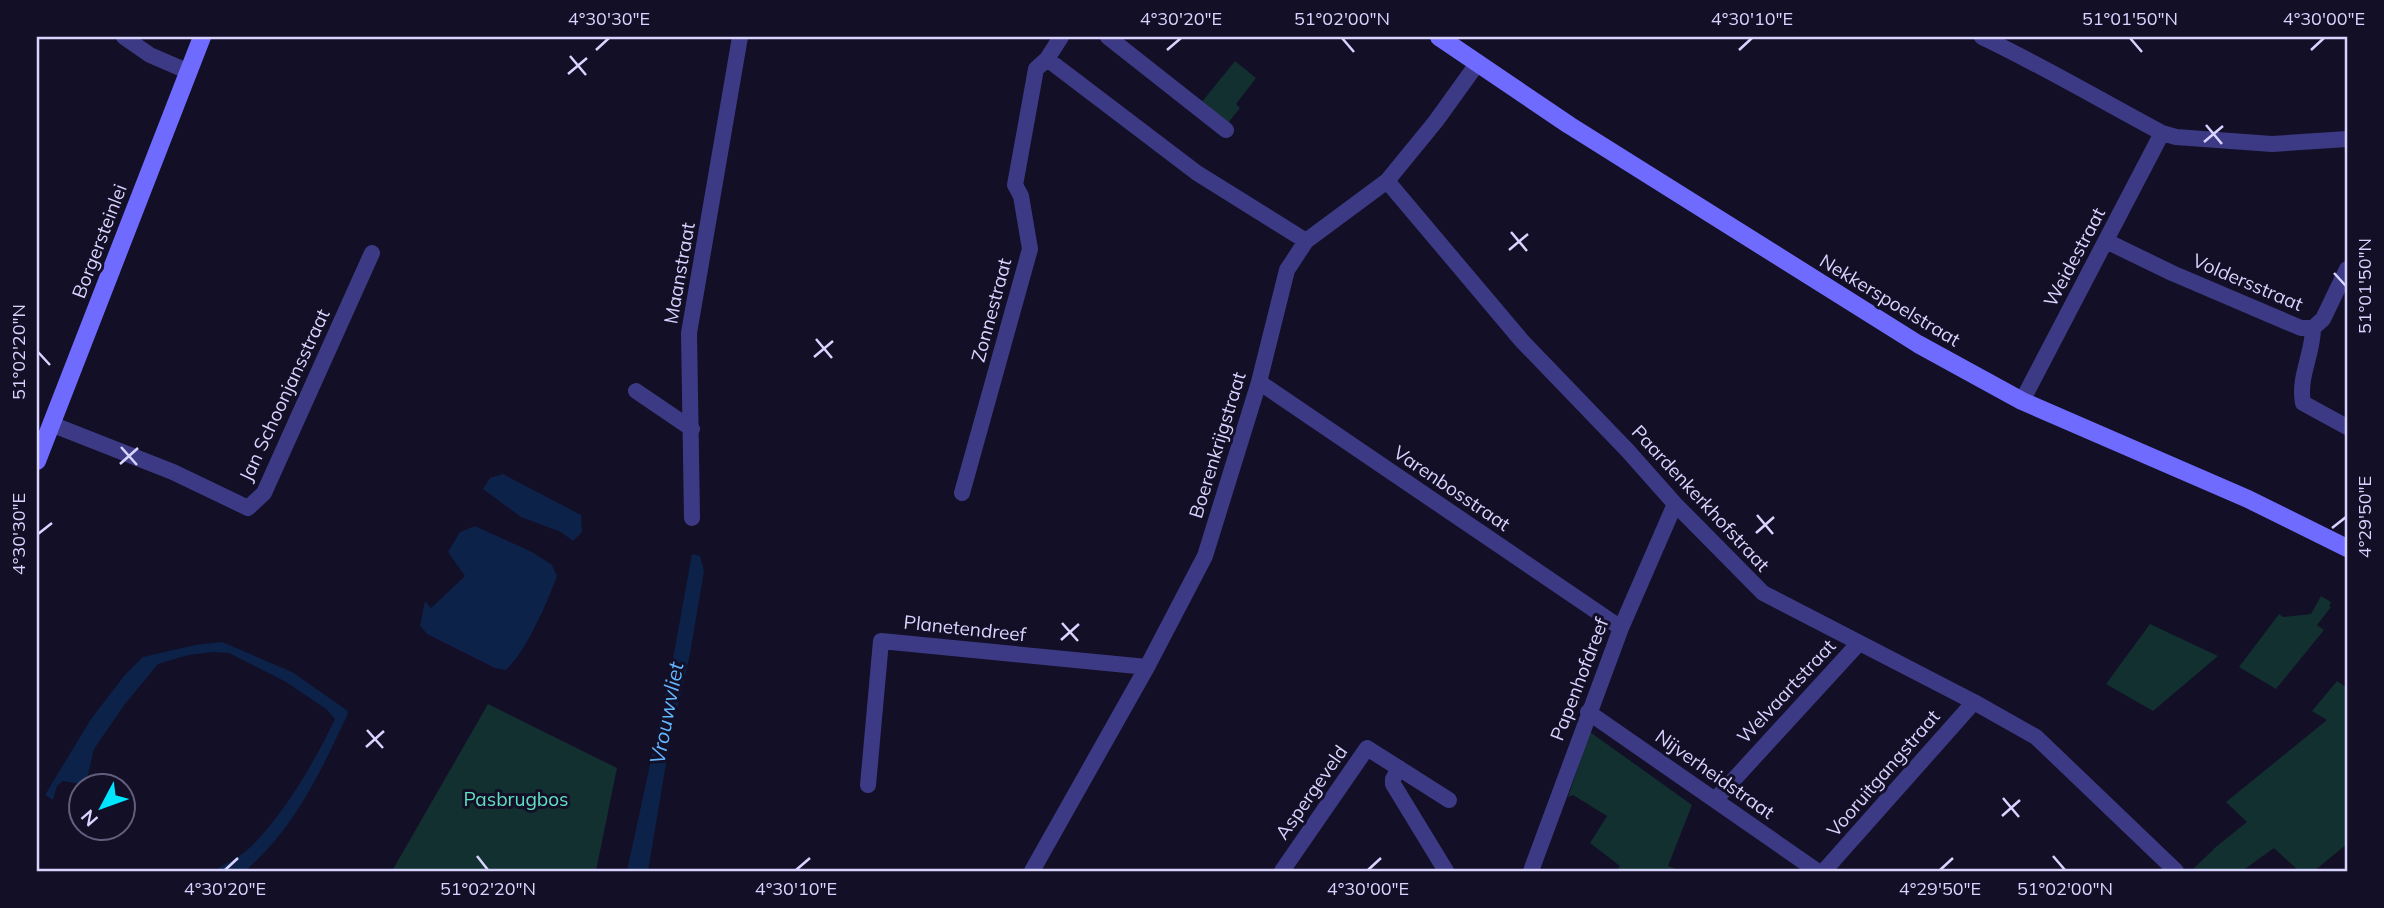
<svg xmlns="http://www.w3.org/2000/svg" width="2384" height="908" font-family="Mulish,sans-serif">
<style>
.green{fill:#12302f}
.water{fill:#0c2248}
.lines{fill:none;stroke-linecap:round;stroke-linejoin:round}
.street{stroke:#3d3a85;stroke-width:16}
.secondary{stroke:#6f6bff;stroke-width:18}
.ticks{fill:none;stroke:#d9d4ff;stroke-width:2.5}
.labels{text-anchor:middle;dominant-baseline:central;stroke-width:6;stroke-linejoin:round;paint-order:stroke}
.street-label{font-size:19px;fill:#d9d4ff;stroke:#130f26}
.park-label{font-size:19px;fill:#5fe0c0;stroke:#130f26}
.water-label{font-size:21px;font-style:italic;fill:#62b6ff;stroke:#130f26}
.neatline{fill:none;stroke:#d9d4ff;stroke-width:2.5}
.ticks-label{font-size:18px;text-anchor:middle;fill:#d9d4ff}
</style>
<rect width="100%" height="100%" fill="#130f26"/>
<path class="green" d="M 1235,61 L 1256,78 L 1236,104 L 1240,108 L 1228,123 L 1201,103 Z
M 2321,596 L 2331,602 L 2329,606 L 2331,607 L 2317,625 L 2324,630 L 2276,689 L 2239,667 L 2279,614 L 2283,617 L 2311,614 Z
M 2150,624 L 2218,656 L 2153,711 L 2106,684 Z
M 2337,681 L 2347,688 L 2347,844 L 2314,871 L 2299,871 L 2274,848 L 2242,871 L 2191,871 L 2217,846 L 2247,822 L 2226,802 L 2327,720 L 2312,711 Z
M 488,704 L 617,768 L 596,871 L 392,871 Z
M 1590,732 L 1692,805 L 1668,866 L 1681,871 L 1616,871 L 1620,866 L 1590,843 L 1607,816 L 1573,795 L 1568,797 Z"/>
<path class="water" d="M 503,474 L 581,515 L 582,532 L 573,541 L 561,532 L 521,517 L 483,489 L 490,478 Z
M 475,526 L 532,552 L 552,565 L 557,576 C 548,601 526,652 506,670 L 495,668 L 427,634 L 420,626 L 425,601 L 431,608 L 465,576 L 448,552 L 460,532 Z
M 692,554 L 700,556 L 704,571 L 690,654 L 670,740 L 648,871 L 627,871 L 674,653 Z
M 222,642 L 292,672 L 348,711 L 347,716 C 319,774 295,828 245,871 L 214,871 C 225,863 236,860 246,851 C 281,820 315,761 335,719 L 326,709 L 286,682 L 229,653 L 213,652 L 188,655 L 158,664 L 125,704 L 94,749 L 88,775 L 80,784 L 63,781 L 57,786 L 53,800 L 45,795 L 91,719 L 124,676 L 143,657 L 195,645 Z"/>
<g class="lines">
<path class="street" d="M 124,37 L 150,55 L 187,71
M 1108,37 L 1226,130
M 1982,37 C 2043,66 2102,101 2162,133 L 2176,137 L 2272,144 L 2347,139
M 1047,59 L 1197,173 L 1306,241
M 1387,181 L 1522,341 L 1628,451 L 1675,504 L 1763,593 L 1974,702 L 2036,737 L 2176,871
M 2106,241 L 2172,273 L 2301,328 L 2313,328 L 2323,319 L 2347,269
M 2313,328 C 2313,354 2298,377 2303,403 L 2347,427
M 1259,382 L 1621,628
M 636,391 L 692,429
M 2022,401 L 2162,133
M 51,424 L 173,472 L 248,508 L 264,493 L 372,253
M 962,493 L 1030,249 L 1021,196 L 1015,185 L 1036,69 L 1047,59 L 1061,37
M 692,518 L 689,333 L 740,37
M 1588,712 L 1817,871
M 1399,768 L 1393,779 L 1393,784 L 1446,871
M 868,785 L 881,641 L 1147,667
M 1716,799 L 1859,643
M 1032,871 L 1147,667 L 1205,556 L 1259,382 L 1287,270 L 1306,241 L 1387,181 L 1436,121 L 1477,64
M 1282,871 L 1367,748 L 1449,800
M 1531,871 L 1621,628 L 1675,504
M 1824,871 L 1974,702"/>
<path class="secondary" d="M 1439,37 L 1569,125 L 1918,344 L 2022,401 L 2248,499 L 2347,548
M 37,461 L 202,37"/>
</g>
<path class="ticks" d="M 1342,38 L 1354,52M 2130,38 L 2142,52M 596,50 L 609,38M 1167,50 L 1181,38M 1739,50 L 1752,38M 2311,50 L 2324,38M 570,56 L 586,75M 568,74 L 587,58M 2206,125 L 2222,144M 2204,142 L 2223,126M 1511,232 L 1527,251M 1509,250 L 1528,234M 2334,273 L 2346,286M 816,339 L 832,358M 38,352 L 50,365M 814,357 L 833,341M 121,447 L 137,465M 120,464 L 138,448M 1757,515 L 1773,534M 2332,528 L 2346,517M 1756,533 L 1774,517M 38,534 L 52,523M 1062,623 L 1078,641M 1061,640 L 1079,624M 367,730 L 383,748M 366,747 L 384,731M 2003,798 L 2019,817M 2002,816 L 2020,800M 477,856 L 488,870M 2053,856 L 2065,870M 225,870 L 238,858M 796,870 L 810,858M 1368,870 L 1381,858M 1940,870 L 1953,858"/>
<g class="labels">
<g class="street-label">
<text transform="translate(99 241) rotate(-69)">Borgersteinlei</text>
<text transform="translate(2074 257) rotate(-62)">Weidestraat</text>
<text transform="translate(679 273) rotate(-80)">Maanstraat</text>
<text transform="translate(2248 282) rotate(23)">Voldersstraat</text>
<text transform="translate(1890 300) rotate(31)">Nekkerspoelstraat</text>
<text transform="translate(991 310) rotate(-75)">Zonnestraat</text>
<text transform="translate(284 395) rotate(-65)">Jan Schoonjansstraat</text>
<text transform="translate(1217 445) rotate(-73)">Boerenkrijgstraat</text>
<text transform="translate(1452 488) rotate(34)">Varenbosstraat</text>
<text transform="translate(1701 498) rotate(47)">Paardenkerkhofstraat</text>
<text transform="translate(965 628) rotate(6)">Planetendreef</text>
<text transform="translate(1579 679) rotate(-69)">Papenhofdreef</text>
<text transform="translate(1786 691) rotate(-47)">Welvaartstraat</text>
<text transform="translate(1883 773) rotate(-49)">Vooruitgangstraat</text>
<text transform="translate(1715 774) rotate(35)">Nijverheidstraat</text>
<text transform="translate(1311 792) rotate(-55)">Aspergeveld</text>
</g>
<g class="park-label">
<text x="516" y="799">Pasbrugbos</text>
</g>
<g class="water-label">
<text transform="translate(666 713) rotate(-79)">Vrouwvliet</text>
</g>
</g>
<rect width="2384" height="908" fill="none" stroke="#130f26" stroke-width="77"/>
<g transform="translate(102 807) rotate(229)"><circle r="33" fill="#130f26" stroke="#625e7d" stroke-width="2"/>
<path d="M0-5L12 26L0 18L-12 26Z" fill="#00e5ff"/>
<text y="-10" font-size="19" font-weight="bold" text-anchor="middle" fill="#d9d4ff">N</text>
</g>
<rect x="38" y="38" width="2308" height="832" class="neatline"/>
<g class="ticks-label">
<text x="609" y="25">4°30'30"E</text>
<text x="1181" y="25">4°30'20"E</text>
<text x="1342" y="25">51°02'00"N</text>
<text x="1752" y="25">4°30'10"E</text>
<text x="2130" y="25">51°01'50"N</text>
<text x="2324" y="25">4°30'00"E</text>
<text transform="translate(2365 286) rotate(-90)" y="6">51°01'50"N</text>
<text transform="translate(19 352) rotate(-90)" y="6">51°02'20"N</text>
<text transform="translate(2365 517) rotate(-90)" y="6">4°29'50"E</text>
<text transform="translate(19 534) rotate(-90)" y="6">4°30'30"E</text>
<text x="225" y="895">4°30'20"E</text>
<text x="488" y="895">51°02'20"N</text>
<text x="796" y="895">4°30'10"E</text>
<text x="1368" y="895">4°30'00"E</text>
<text x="1940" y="895">4°29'50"E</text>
<text x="2065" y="895">51°02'00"N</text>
</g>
</svg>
